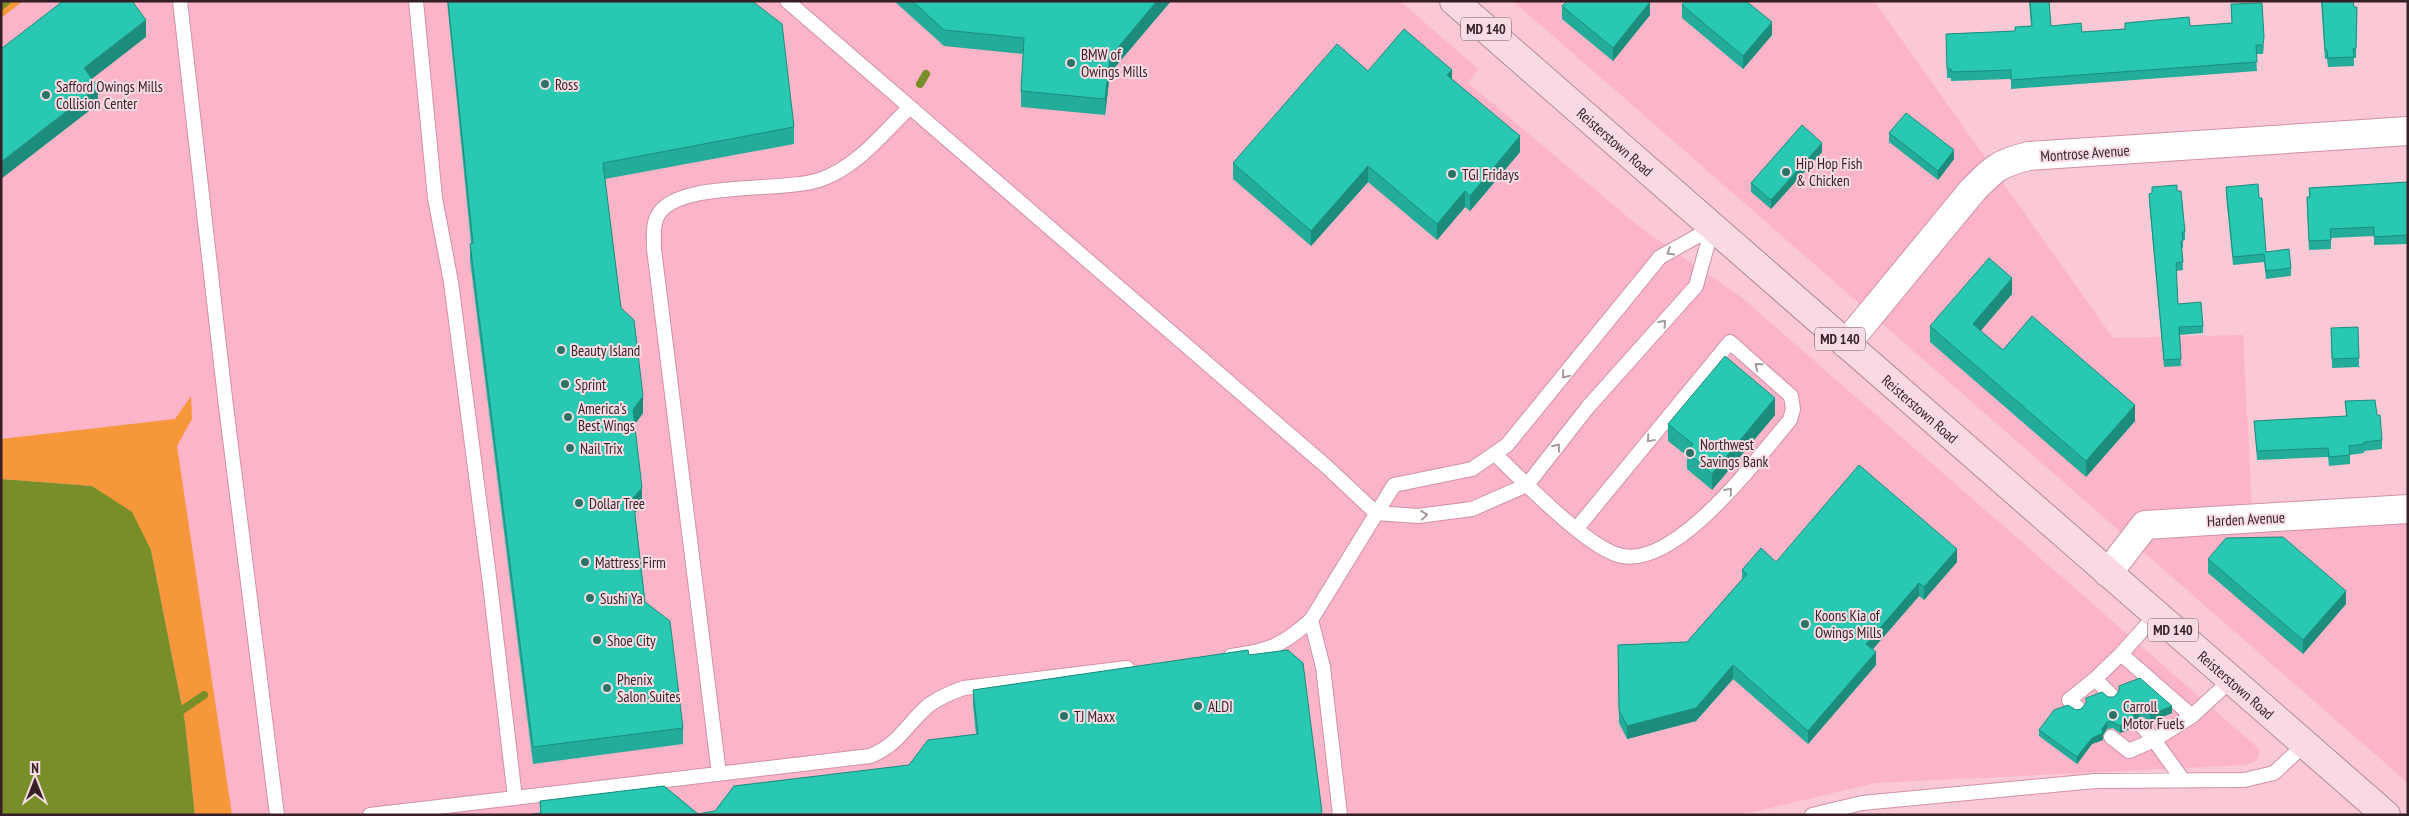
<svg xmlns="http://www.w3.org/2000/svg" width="2409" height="816" font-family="'PT Sans Narrow',sans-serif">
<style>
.built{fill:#fbb4c8}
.green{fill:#f5973a}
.water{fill:#788e28}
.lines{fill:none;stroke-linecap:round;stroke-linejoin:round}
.stream{stroke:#788e28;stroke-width:8}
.lane-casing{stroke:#cf93a3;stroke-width:16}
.street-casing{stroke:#cf93a3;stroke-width:30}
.primary-casing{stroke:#b28994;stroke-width:30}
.lane{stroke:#fff;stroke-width:14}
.street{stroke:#fff;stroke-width:28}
.primary{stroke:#f9dae2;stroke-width:28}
.wall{fill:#22ac99}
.shaded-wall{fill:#1c8c7d}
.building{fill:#28c8b2;stroke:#1c8c7d}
.oneway{stroke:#a49a9d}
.poi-dot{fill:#2d7267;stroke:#f7dde3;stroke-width:2}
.labels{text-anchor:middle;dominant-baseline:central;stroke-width:4;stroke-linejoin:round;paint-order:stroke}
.shield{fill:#f7dde3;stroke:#6f575e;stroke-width:1}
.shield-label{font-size:14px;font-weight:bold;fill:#351e25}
.poi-label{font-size:15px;fill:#351e25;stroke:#f7dde3;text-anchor:start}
.street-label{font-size:15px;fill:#351e25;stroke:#f7dde3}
</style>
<rect width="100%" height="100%" fill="#fbc8d5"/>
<path class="built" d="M 1,1 L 1400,1 L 1478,69 L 1468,83 L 1642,229 L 1741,297 L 2259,749 L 2259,756 L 2256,761 L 2245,765 L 1875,783 L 1740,815 L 1,815 Z
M 1513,1 L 1874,1 L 2113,338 L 2243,335 L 2253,530 L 2408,521 L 2408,783 Z"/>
<path class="green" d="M 1,1 L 23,1 L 1,18 Z
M 191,396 L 192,419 L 177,446 L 232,815 L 195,815 L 185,722 L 151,550 L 92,486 L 1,479 L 1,439 L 175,419 Z"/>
<path class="water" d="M 1,479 L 92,486 L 132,512 L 151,550 L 185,722 L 195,815 L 1,815 Z"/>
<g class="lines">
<path class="stream" d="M 1,6 L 7,1
M 920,84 L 926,74
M 175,715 L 204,695"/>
<g class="lane-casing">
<path id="lane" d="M 180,1 L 225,398 L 277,815
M 416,1 L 435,198 L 451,282 L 490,584 L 515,798
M 787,1 L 1327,467 L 1376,513 L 1418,516 L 1472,509 L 1527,485 L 1588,407 L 1696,286 L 1712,228
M 1496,455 C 1523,481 1585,545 1618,555 C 1675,572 1758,457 1790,420 L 1793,409 L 1791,396 L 1730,342 L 1577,528
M 2156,615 L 2121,654 L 2192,716 L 2231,680
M 1311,620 L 1323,667 L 1340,815
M 1231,656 C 1268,651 1282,646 1311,620 L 1394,485 L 1472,469 L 1507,445 L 1660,257 L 1712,228
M 2111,695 L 2095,679 L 2121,654
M 2078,708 L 2069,700 L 2095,679
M 2141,725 L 2154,740 L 2192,716
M 2111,737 L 2129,751 L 2154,740 L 2183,780
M 719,774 L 654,249 C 654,237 652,222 660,212 C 684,180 785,193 822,179 C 858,166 883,133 910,107
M 370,815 L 870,756 C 899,745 907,723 929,705 C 940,697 952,692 964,688 L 1127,668
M 1812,815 L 1862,803 L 2095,781 L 2244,780 L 2274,773 L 2305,744"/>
</g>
<g class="street-casing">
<path id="street" d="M 1846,344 L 1972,191 C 1993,169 1999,163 2029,156 L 2408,131
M 2108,573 L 2145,525 L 2408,509"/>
</g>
<g class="primary-casing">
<path id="primary" d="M 1454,1 L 2386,815"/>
</g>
<use href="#lane" class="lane"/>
<use href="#street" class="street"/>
<use href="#primary" class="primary"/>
</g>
<path class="wall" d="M 447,1 L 752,1 L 794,127 L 794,144 L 605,179 L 621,308 L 643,413 L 635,424 L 642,505 L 635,513 L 645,602 L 683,728 L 683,744 L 533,764 L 470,260 L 470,244 L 471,243 Z
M 894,1 L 1171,1 L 1110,73 L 1105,115 L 1021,107 L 1021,91 L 1023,54 L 944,46 Z
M 2029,1 L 2049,1 L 2051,26 L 2082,32 L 2125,29 L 2125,23 L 2190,26 L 2232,23 L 2231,4 L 2264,46 L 2263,54 L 2256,54 L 2257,71 L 2011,89 L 2011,79 L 1951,81 L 1951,78 L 1947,78 L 1946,34 L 2015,31 L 2031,26 Z
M 2321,1 L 2353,1 L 2354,7 L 2357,7 L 2356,58 L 2354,58 L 2354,66 L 2328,67 L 2327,59 L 2325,59 Z
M 1682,5 L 1772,35 L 1743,69 L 1682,18 Z
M 1562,6 L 1650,15 L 1613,61 L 1562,19 Z
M 1368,71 L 1452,79 L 1520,152 L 1470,211 L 1465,207 L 1437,240 L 1368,182 L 1311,246 L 1233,179 L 1233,163 Z
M 1889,133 L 1954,159 L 1938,180 L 1889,142 Z
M 1822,152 L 1771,209 L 1751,192 L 1751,183 Z
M 2408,182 L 2408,244 L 2374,245 L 2374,236 L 2331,238 L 2331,249 L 2309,250 L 2307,206 L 2307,197 L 2309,197 L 2309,188 Z
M 2152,187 L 2177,191 L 2185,232 L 2185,240 L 2183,240 L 2183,248 L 2182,248 L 2183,270 L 2176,271 L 2178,304 L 2203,326 L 2203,333 L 2180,335 L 2181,366 L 2164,367 L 2149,201 L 2149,194 L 2152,193 Z
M 2226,187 L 2259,198 L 2266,252 L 2291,268 L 2291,276 L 2266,279 L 2264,262 L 2233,265 L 2226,195 Z
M 2012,294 L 1980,331 L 2003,350 L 2135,421 L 2086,477 L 1930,342 L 1930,326 Z
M 2331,328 L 2359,358 L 2359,367 L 2332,368 Z
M 2345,401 L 2377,415 L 2382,440 L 2382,449 L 2364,451 L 2364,453 L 2350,455 L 2350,464 L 2329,466 L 2328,457 L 2257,460 L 2254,421 L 2346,416 Z
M 1775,415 L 1712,490 L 1687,469 L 1687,456 L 1668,441 L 1668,424 Z
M 2208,559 L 2346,604 L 2303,654 L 2208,573 Z
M 1776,562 L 1957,562 L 1924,600 L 1919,596 L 1873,649 L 1876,665 L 1808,744 L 1733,679 L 1696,721 L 1627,739 L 1619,723 L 1618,645 L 1687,642 L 1742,579 L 1742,570 Z
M 1248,650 L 1249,655 L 1288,650 L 1303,663 L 1322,815 L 525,815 L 540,813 L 540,801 L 664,786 L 698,814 L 715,811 L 734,786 L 909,765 L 928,740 L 976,734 L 973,706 L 973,690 Z
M 2108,697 L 2172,713 L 2150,722 L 2144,717 L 2139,717 L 2133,722 L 2133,728 L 2120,733 L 2113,728 L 2107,729 L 2103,735 L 2103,740 L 2092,744 L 2077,764 L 2039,736 L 2039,730 L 2076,710 L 2081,709 Z"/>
<path class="shaded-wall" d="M 1157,1 L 1171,1 L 1110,73 L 1105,115 L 1105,99 L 1110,57 Z
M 1650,2 L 1650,15 L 1613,61 L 1613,48 Z
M 146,20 L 146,37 L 84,85 L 84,68 Z
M 1772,22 L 1772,35 L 1743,69 L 1743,56 Z
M 1452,70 L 1452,85 L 1447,75 Z
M 98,87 L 98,104 L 1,179 L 1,162 Z
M 1520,136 L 1520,152 L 1470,211 L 1470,196 Z
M 1822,143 L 1822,152 L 1771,209 L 1771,200 Z
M 1954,150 L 1954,159 L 1938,180 L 1938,171 Z
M 1368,166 L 1368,182 L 1311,246 L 1311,231 Z
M 1465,191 L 1465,207 L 1437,240 L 1437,224 Z
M 2012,278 L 2012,294 L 1973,340 L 1973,324 Z
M 643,396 L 643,413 L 633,427 L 633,410 Z
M 1775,398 L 1775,415 L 1712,490 L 1712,474 Z
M 2135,405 L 2135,421 L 2086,477 L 2086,461 Z
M 642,488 L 642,505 L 633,515 L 633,498 Z
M 1957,549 L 1957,562 L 1924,600 L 1924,587 Z
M 1919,583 L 1919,596 L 1866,657 L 1866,644 Z
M 2346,591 L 2346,604 L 2303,654 L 2303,640 Z
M 1876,652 L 1876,665 L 1808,744 L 1808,731 Z
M 1733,665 L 1733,679 L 1696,721 L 1627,739 L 1627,726 Z
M 2172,706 L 2172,713 L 2150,722 L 2150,715 Z
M 2139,710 L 2139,717 L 2133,722 L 2133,728 L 2120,733 L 2120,726 Z
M 2107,722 L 2107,729 L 2103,735 L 2103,740 L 2092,744 L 2077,764 L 2077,757 L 2092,738 L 2102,729 Z"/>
<path class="building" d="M 63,1 L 132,1 L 146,20 L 84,68 L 98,87 L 1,162 L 1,49 Z
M 448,1 L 752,1 L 782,24 L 794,127 L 603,163 L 621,308 L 634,320 L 643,396 L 633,410 L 642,488 L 633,498 L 645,602 L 670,621 L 683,728 L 533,747 L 470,244 L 473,243 Z
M 912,1 L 1157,1 L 1110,57 L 1105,99 L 1021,91 L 1024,38 L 944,30 Z
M 1567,1 L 1649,1 L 1650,2 L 1613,48 L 1562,6 Z
M 1685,1 L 1746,1 L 1772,22 L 1743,56 L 1682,5 Z
M 2030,1 L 2049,1 L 2051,26 L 2081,23 L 2082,32 L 2125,29 L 2125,23 L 2189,17 L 2190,26 L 2232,23 L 2231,4 L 2262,3 L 2264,37 L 2263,45 L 2256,45 L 2257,62 L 2011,80 L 2011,70 L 1951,72 L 1951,69 L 1947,69 L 1946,34 L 2015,31 L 2015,27 L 2032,26 Z
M 2322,1 L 2353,1 L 2354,7 L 2357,7 L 2356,48 L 2353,49 L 2354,57 L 2328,58 L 2327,50 L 2325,50 Z
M 1404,29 L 1452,70 L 1447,75 L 1520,136 L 1470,196 L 1465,191 L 1437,224 L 1368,166 L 1311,231 L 1233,163 L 1337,44 L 1368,71 Z
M 1906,113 L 1954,150 L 1938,171 L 1889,133 Z
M 1802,125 L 1822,143 L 1771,200 L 1751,183 Z
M 2408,182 L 2408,235 L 2374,237 L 2374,227 L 2330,229 L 2331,240 L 2309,241 L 2307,197 L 2310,197 L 2309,188 Z
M 2258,184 L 2259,198 L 2262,198 L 2266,252 L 2289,249 L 2291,268 L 2266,271 L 2264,254 L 2233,257 L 2226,187 Z
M 2177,185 L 2177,191 L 2181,191 L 2185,232 L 2182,232 L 2183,241 L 2181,241 L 2183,262 L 2176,263 L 2178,304 L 2201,302 L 2203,326 L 2179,327 L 2181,359 L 2164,360 L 2149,194 L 2152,193 L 2152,187 Z
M 1989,258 L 2012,278 L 1973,324 L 2003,350 L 2032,316 L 2135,405 L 2086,461 L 1930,326 Z
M 2358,327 L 2359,358 L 2332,359 L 2331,328 Z
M 1725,356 L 1775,398 L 1712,474 L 1687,452 L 1693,444 L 1668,424 Z
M 2375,400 L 2377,415 L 2380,415 L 2382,440 L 2364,442 L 2364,444 L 2349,446 L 2350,455 L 2329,457 L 2328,448 L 2257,451 L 2254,421 L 2347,416 L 2345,401 Z
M 1859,465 L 1957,549 L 1924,587 L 1919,583 L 1866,644 L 1876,652 L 1808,731 L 1733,665 L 1696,708 L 1627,726 L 1619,710 L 1618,645 L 1687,642 L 1747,574 L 1742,570 L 1761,548 L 1776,562 Z
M 2283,537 L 2346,591 L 2303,640 L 2208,559 L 2226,538 Z
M 1248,650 L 1249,655 L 1288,650 L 1303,663 L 1322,812 L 1320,815 L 525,815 L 541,813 L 540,801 L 664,786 L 698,814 L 715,811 L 734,786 L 909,765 L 928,740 L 978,734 L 973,690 Z
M 2140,678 L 2172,706 L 2150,715 L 2144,710 L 2139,710 L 2133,715 L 2133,721 L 2120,726 L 2113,722 L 2107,722 L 2102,729 L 2103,733 L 2092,738 L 2077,757 L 2039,730 L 2054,710 L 2068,705 L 2076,710 L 2081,709 L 2086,703 L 2086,698 L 2102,692 L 2108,697 L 2114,697 L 2119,691 L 2119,686 Z"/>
<defs><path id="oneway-chevron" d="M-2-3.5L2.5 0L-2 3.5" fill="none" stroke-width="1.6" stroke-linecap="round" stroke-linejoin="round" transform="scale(1.25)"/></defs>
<g class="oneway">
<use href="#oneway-chevron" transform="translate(1670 252) rotate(150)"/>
<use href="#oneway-chevron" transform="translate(1663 323) rotate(-48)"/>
<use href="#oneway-chevron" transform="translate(1758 366) rotate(-140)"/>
<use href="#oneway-chevron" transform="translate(1565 375) rotate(129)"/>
<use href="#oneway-chevron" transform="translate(1650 439) rotate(130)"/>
<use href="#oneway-chevron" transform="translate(1557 447) rotate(-52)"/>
<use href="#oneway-chevron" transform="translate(1729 491) rotate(-49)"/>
<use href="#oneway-chevron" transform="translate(1424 515) rotate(-6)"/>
</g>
<g class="poi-dot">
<circle cx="1071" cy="63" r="5"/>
<circle cx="545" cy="84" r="5"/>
<circle cx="46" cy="95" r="5"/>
<circle cx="1786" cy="172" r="5"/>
<circle cx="1452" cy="174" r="5"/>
<circle cx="561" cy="350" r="5"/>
<circle cx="565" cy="384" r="5"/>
<circle cx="568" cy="417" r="5"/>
<circle cx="570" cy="448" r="5"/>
<circle cx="1690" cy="453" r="5"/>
<circle cx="579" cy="503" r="5"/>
<circle cx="585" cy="562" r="5"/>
<circle cx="590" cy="598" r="5"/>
<circle cx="1805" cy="624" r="5"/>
<circle cx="597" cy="640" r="5"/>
<circle cx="607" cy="688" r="5"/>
<circle cx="1198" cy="706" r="5"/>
<circle cx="2113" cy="715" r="5"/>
<circle cx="1064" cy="716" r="5"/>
</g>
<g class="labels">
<g class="shield">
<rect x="1461" y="17.5" width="50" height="23" rx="4"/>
<rect x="1815" y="327.5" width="50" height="23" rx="4"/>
<rect x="2148" y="618.5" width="50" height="23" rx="4"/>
</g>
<g class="shield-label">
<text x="1486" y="29">MD 140</text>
<text x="1840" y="339">MD 140</text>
<text x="2173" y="630">MD 140</text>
</g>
<g class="poi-label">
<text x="1081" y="54">BMW of<tspan x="1081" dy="17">Owings Mills</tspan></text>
<text x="555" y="84">Ross</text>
<text x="56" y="86">Safford Owings Mills<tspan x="56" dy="17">Collision Center</tspan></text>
<text x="1796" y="163">Hip Hop Fish<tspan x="1796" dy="17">&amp; Chicken</tspan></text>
<text x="1462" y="174">TGI Fridays</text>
<text x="571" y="350">Beauty Island</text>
<text x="575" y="384">Sprint</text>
<text x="578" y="408">America's<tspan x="578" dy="17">Best Wings</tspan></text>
<text x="1700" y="444">Northwest<tspan x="1700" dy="17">Savings Bank</tspan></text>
<text x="580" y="448">Nail Trix</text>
<text x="589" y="503">Dollar Tree</text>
<text x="595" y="562">Mattress Firm</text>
<text x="600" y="598">Sushi Ya</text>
<text x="1815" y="615">Koons Kia of<tspan x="1815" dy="17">Owings Mills</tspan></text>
<text x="607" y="640">Shoe City</text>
<text x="617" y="679">Phenix<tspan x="617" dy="17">Salon Suites</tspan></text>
<text x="1208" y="706">ALDI</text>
<text x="2123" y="706">Carroll<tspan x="2123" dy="17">Motor Fuels</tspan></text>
<text x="1074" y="716">TJ Maxx</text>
</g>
<g class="street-label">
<text transform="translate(1615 142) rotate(41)">Reisterstown Road</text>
<text transform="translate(2085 153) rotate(-4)">Montrose Avenue</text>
<text transform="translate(1920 409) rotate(41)">Reisterstown Road</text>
<text transform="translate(2246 519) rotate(-3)">Harden Avenue</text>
<text transform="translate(2236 685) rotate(41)">Reisterstown Road</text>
</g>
</g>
<rect width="2409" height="816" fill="none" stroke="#351e25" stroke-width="5"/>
<g transform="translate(35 781)" stroke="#f7dde3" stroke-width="4" paint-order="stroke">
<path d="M0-4L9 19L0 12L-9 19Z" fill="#351e25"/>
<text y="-8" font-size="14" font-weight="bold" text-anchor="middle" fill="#351e25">N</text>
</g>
</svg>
